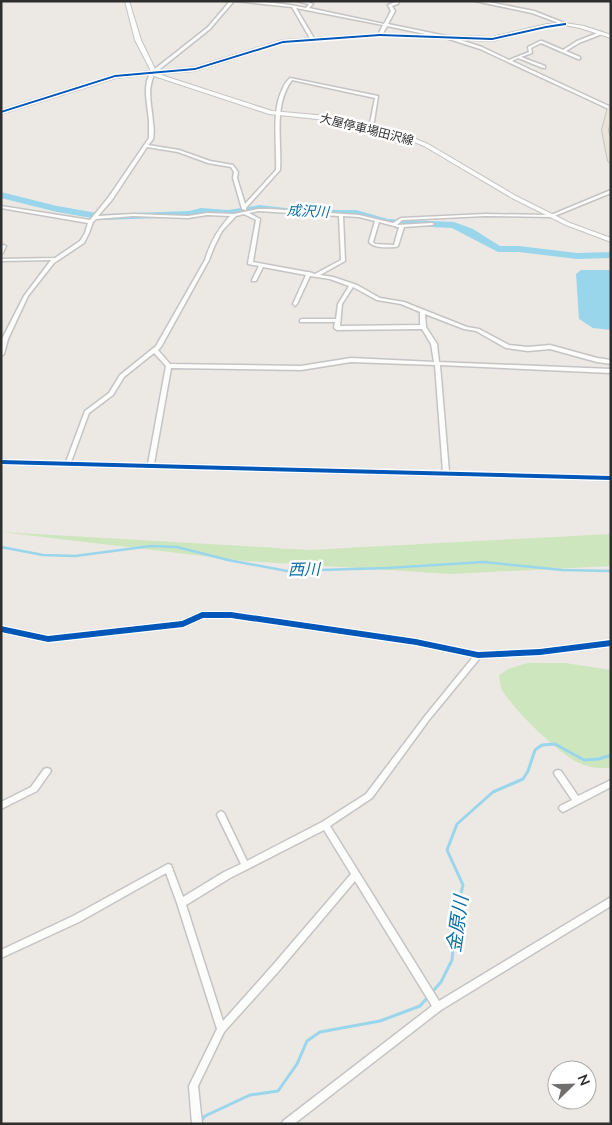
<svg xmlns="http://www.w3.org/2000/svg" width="612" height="1125" font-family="Mulish,'Noto Sans JP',sans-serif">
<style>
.green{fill:#cee6be}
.water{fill:#99d6ec}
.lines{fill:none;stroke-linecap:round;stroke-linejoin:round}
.stream-far1{stroke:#99d6ec;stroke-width:2.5}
.stream{stroke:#99d6ec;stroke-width:3}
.river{fill:#99d6ec;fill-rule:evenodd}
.street-casing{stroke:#c5c4c5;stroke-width:3}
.secondary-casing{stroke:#c5c4c5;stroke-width:2}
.primary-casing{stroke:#c6c5c4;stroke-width:2}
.street{fill:#fcfcfb;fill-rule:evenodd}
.secondary{fill:#fcfcfb;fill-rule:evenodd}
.primary{fill:#e8e4d6;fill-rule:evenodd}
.cycleway-casing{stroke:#fff;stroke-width:3}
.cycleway{fill:#0057b8;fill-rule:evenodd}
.labels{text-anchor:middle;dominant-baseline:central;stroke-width:5;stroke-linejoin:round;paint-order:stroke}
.far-street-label{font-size:12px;fill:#2e2e2e;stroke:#fff}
.far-water-label{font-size:14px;font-style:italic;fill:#0d6fa3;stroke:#fff}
.water-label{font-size:16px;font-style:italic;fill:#0d6fa3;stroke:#fff}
.near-water-label{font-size:19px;font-style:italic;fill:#0d6fa3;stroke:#fff}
</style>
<rect width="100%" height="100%" fill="#ece8e4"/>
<path class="green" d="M 1,532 L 310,550 L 611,534 L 611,566 L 451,574 L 245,561 Z
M 527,663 L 565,663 L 611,670 L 611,767 C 601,770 587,767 577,762 C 557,752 513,709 502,690 C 500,686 500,680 499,675 L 508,669 Z"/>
<path class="water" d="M 581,270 L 611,270 L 611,330 L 593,328 L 579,319 L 576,274 Z"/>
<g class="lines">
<path class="stream-far1" d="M 1,547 L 43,555 L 75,556 L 151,546 L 177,547 L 228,560 L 287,571 L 387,568 L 484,562 L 562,570 L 611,571"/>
<path class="stream" d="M 200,1122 L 205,1116 L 250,1095 L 278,1091 L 297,1064 L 307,1041 L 320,1032 L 380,1021 L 420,1006 L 441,982 L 452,960 L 457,910 L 463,885 L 447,850 L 457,824 L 493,792 L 523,779 L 528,771 L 535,750 L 542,745 L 555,744 L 584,760 L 599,759 L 611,755"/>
<path class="river" d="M 1,192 L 57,206 L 103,214 L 189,211 L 201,208 L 228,210 L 260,205 L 302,210 L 356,210 L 388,219 L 454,222 L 473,229 L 500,246 L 519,246 L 577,253 L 611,252 L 611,258 L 577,259 L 519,252 L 498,252 L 452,228 L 387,225 L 355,216 L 302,216 L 260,211 L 228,216 L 201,214 L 189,217 L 103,220 L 57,212 L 1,198 Z"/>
<g class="street-casing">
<path id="street" d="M 230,1 L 234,1 L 210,29 L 155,73 C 146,91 152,104 153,123 C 154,128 154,134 153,139 C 152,141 150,143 148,145 L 179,150 L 210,161 L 233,165 L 238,172 L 237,178 L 245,204 L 276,170 C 277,145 271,110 283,88 C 284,84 287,81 290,78 L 378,96 L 373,128 L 371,129 L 369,128 L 375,98 L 292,80 C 273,105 282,141 280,170 L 246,208 L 246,210 L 242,209 L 233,178 L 234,172 L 231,167 L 208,163 L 178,152 L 147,147 L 112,200 L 98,216 L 133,214 L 188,216 L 207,213 L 234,214 L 258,209 L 270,209 L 359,215 L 393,223 L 401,218 L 485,214 L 551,215 L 611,190 L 611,193 L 552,217 L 485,216 L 402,220 L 397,225 L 432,223 L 434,224 L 432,225 L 404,227 L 398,246 L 396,247 C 387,247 375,249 369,242 L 375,221 L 359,217 L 343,216 L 345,261 L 320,275 L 333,277 L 357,285 L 380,298 L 404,302 L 467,327 L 479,329 L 509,345 L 528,347 L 550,345 L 597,358 L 611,360 L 611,364 L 597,362 L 550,349 L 528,351 L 506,348 L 476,331 L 464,329 L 425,314 L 426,327 L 437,344 L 439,362 L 611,369 L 611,373 L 440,365 L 449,472 L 611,476 L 611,480 L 1,464 L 1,460 L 66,462 L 85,411 L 109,393 L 120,375 L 156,346 L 205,260 C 210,243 218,229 230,216 L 207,215 L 188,218 L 133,216 L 96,219 L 93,222 L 89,233 L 84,243 L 54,263 L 28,296 L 8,339 L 4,354 L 1,356 L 1,343 L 2,339 L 24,296 L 51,260 L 1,261 L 1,259 L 55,258 L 80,241 L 85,233 L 88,223 L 1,208 L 1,206 L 90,220 L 108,198 L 149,138 L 149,121 L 146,96 L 146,88 L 147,80 L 151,72 L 208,27 ZM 258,211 L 339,216 L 341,260 L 315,274 L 309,272 L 307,272 L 253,262 L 260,219 L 249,213 ZM 244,214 L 256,220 L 248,263 L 248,264 L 259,266 L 252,280 L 252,281 L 256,281 L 263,267 L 306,275 L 293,304 L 295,306 L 297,304 L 310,276 L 330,279 L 349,286 L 338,304 L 336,319 L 302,319 L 300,320 L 300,322 L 335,322 L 334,328 L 337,330 L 422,329 L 431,344 L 434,362 L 351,358 L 301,366 L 170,364 L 158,350 L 161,347 L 209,260 L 214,247 L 222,231 L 236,216 ZM 379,222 L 394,226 L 396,226 L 396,227 L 399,227 L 394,245 L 375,244 L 373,242 ZM 353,287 L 377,300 L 401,304 L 420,312 L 420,325 L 340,326 L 342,304 ZM 154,353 L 166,366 L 148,464 L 71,462 L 89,413 L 113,395 L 124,377 ZM 351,362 L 435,365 L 443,472 L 154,464 L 171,368 L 301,370 Z
M 236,1 C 259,1 283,3 306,8 L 309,4 L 297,1 L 304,1 L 313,4 L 309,8 L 384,24 L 391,11 L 388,5 L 395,2 L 395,1 L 399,1 L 398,4 L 392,6 L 395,11 L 388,24 L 451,37 L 482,47 L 509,60 L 529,52 L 528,47 L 540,41 L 542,41 L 563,50 L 577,41 L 600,32 L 602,32 L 602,34 L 579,43 L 566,51 L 580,57 L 580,59 L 578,59 L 541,43 L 531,48 L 532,53 L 521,57 L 545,66 L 545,68 L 543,68 L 518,58 L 512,61 L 611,107 L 611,110 L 480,49 L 449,39 L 387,26 L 382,35 L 380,36 L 378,35 L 383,25 L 296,8 L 315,40 L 313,41 L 311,40 L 292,7 Z
M 475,1 L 483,1 L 534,11 L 567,24 L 564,25 L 532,13 Z
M 2,245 L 4,245 L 6,246 L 3,253 L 1,254 L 1,247 Z
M 202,612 L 231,612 L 416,639 L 478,652 L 540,649 L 611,640 L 611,646 L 540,655 L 480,658 L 429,720 L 372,798 L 330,826 L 439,1001 L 611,897 L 611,906 L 441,1010 L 294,1124 L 282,1124 L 283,1121 L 432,1006 L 355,881 L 278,972 L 224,1032 L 198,1086 L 202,1124 L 192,1124 L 189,1086 L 217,1029 L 177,903 L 166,873 L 79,922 L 1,958 L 1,950 L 73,916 L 168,864 L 171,865 L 183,897 L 224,872 L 241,864 L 217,815 L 218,813 L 221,811 L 224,813 L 247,861 L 322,822 L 366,794 L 425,716 L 473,657 L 416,645 L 231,618 L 203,618 L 183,627 L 48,642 L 1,632 L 1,626 L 48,636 L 182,621 ZM 324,830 L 351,874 L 272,966 L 223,1021 L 186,905 L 230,878 Z
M 47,768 L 50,769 L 51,771 L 37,791 L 1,809 L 1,802 L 31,787 L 44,769 Z
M 558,770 L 561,771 L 578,796 L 611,780 L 611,787 L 563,812 L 560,810 L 559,808 L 560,806 L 572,800 L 555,775 L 554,773 L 555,771 Z"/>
</g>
<g class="secondary-casing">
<path id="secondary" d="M 125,1 L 129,1 L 141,40 L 156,71 L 195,67 L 283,40 L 380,34 L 492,37 L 547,24 L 565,23 L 584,26 L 611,35 L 611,38 L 580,28 L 565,25 L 547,27 L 492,41 L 380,36 L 283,43 L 195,71 L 158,74 L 272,111 L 327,116 L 411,137 L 428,144 L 516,196 L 570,223 L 611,238 L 611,242 L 566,225 L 512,198 L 424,146 L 407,139 L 327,120 L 269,114 L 154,76 L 153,74 L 116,78 L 1,114 L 1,110 L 113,75 L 151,71 L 135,40 Z"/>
</g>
<g class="primary-casing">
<path id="primary" d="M 611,105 L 611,120 L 608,130 L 611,143 L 611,163 L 608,161 L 602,130 L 608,107 Z"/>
</g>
<use href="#street" class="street"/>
<use href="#secondary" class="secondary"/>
<use href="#primary" class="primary"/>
<g class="cycleway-casing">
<path id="cycleway" d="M 565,23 L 566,23 L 566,25 L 546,28 L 492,40 L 380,36 L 283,43 L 195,70 L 115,77 L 1,113 L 1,111 L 115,75 L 195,68 L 283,41 L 380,34 L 492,38 L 546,26 Z
M 1,460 L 611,476 L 611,480 L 1,464 Z
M 202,612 L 231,612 L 416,639 L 478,652 L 540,649 L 611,640 L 611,646 L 540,655 L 478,658 L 416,645 L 231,618 L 203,618 L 183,627 L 48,642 L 1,632 L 1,626 L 48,636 L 182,621 Z"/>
</g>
<use href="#cycleway" class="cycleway"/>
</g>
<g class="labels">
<g class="far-street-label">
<text transform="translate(367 129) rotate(14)">大屋停車場田沢線</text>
</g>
<g class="far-water-label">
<text transform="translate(308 211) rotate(3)">成沢川</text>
</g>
<g class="water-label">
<text transform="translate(304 569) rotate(-1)">西川</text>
</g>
<g class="near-water-label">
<text transform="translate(457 924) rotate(-82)">金原川</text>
</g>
</g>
<rect width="612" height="1125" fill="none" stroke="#2e2e2e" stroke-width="5"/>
<g transform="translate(572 1085) rotate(67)"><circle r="24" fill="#ffffff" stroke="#ababab"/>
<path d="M0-4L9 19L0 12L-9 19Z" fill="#706f6e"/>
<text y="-8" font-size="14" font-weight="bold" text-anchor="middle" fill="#2e2e2e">N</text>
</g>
</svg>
